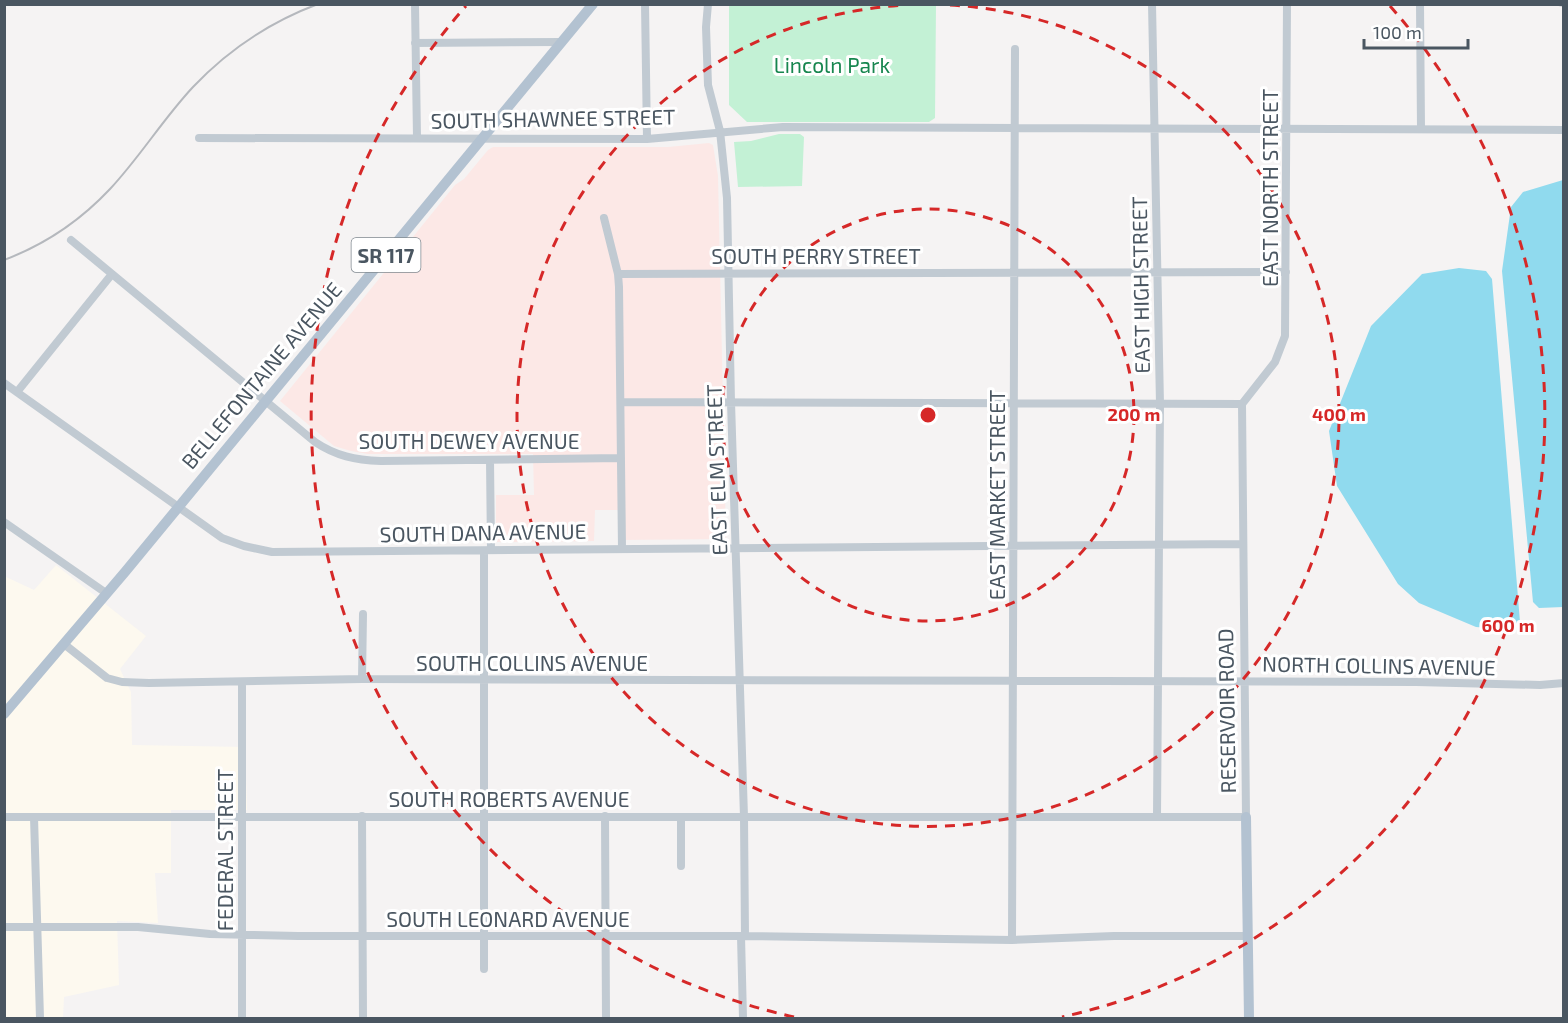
<svg xmlns="http://www.w3.org/2000/svg" width="1568" height="1023" font-family="'Exo 2',sans-serif">
<style>
.commercial{fill:#fdf9ef}
.medical{fill:#fce8e6}
.green{fill:#c3f1d5}
.water{fill:#90daee}
.lines{fill:none;stroke-linecap:round;stroke-linejoin:round}
.minor{stroke:#c1cad2;stroke-width:8}
.major{stroke:#b3c2d1;stroke-width:10}
.rail{stroke:#b5b8bd;stroke-width:2}
.ring{fill:none;stroke:#d62828;stroke-width:3;stroke-dasharray:10 8}
.labels{text-anchor:middle;dominant-baseline:central;stroke-width:6;stroke-linejoin:round;paint-order:stroke}
.shield{fill:#fff;stroke:#808990;stroke-width:1.5}
.shield-label{font-size:20px;font-weight:bold;fill:#4a5661}
.park-label{font-size:21px;fill:#17864f;stroke:#fff}
.street-label{font-size:21px;fill:#4a5661;stroke:#fff}
.centre{fill:#d62828;stroke:#fff;stroke-width:3}
.ring-label{font-size:18px;text-anchor:middle;font-weight:bold;fill:#d62828;stroke:#fff;stroke-width:6;stroke-linejoin:round;paint-order:stroke}
</style>
<rect width="100%" height="100%" fill="#f5f3f3"/>
<path class="commercial" d="M 56,565 L 146,636 L 120,669 L 131,692 L 132,745 L 245,747 L 247,810 L 171,810 L 171,873 L 155,873 L 158,923 L 117,921 L 119,985 L 64,997 L 63,1018 L 5,1018 L 4,576 L 34,590 Z"/>
<path class="medical" d="M 709,143 L 713,145 L 718,176 L 726,539 L 618,540 L 618,510 L 595,510 L 594,541 L 496,542 L 496,495 L 534,495 L 533,454 L 368,454 L 351,451 L 334,446 L 280,401 L 455,185 L 464,179 L 488,150 L 493,147 L 668,147 Z"/>
<path class="green" d="M 729,5 L 936,5 L 935,118 L 929,122 L 747,122 L 729,105 Z
M 779,134 L 800,134 L 804,137 L 802,186 L 738,187 L 734,142 L 751,141 Z"/>
<path class="water" d="M 1563,180 L 1563,607 L 1539,608 L 1533,602 L 1502,271 L 1511,207 L 1523,192 Z
M 1459,268 L 1486,271 L 1492,279 L 1520,622 L 1501,629 L 1476,627 L 1419,603 L 1398,584 L 1337,486 L 1329,431 L 1371,326 L 1422,274 Z"/>
<g class="lines">
<path class="minor" d="M 415,4 L 417,138
M 645,4 L 647,139
M 708,4 L 706,27 L 708,85 L 720,131 L 727,198 L 731,402 L 744,817 L 745,936
M 1152,4 L 1160,404 L 1157,817
M 1420,4 L 1421,129
M 415,43 L 562,42
M 199,138 L 647,139 L 783,127 L 1564,130
M 604,218 L 618,274 L 619,287 L 622,549
M 71,240 L 315,442 C 336,456 355,460 381,461 L 621,458
M 618,274 L 1286,272
M 4,383 L 222,538 L 244,546 L 272,552 L 1243,544
M 17,392 L 112,274
M 621,402 L 1242,404
M 1242,404 L 1275,362 L 1285,336 L 1287,4
M 490,460 L 491,550
M 4,522 L 106,593
M 484,551 L 484,969
M 64,644 L 107,678 L 122,682 L 149,683 L 362,679 L 1416,682 L 1540,685 L 1564,683
M 362,679 L 363,614
M 362,816 L 363,1018
M 605,816 L 606,1018
M 4,817 L 1246,817 L 1242,404
M 34,817 L 40,1018
M 681,817 L 681,866
M 4,927 L 138,927 L 210,934 L 298,936 L 745,936 L 1012,940 L 1114,936 L 1248,936
M 741,936 L 743,1018
M 1012,940 L 1015,49
M 242,1018 L 242,682"/>
<path class="major" d="M 4,714 L 125,572 L 593,4
M 1246,817 L 1249,1018"/>
<path class="rail" d="M 1553,4 L 1564,6
M 4,260 C 44,245 80,221 110,189 C 140,157 163,119 193,87 C 228,50 270,22 318,4"/>
</g>
<g class="ring">
<circle cx="928" cy="415" r="206"/>
<path d="M950 5A411 411 0 1 1 906 5"/>
<path d="M794 1017A617 617 0 0 1 466 6M1390 6A617 617 0 0 1 1062 1017"/>
</g>
<g class="labels">
<rect class="shield" x="351.5" y="238" width="69" height="34" rx="4.5"/>
<g class="shield-label">
<text x="386" y="255">SR 117</text>
</g>
<g class="park-label">
<text x="832" y="64">Lincoln Park</text>
</g>
<g class="street-label">
<text transform="translate(553 118) rotate(-1)">SOUTH SHAWNEE STREET</text>
<text transform="translate(1269 188) rotate(-90)">EAST NORTH STREET</text>
<text x="816" y="255">SOUTH PERRY STREET</text>
<text transform="translate(1140 285) rotate(-91)">EAST HIGH STREET</text>
<text transform="translate(261 375) rotate(-50)">BELLEFONTAINE AVENUE</text>
<text x="469" y="440">SOUTH DEWEY AVENUE</text>
<text transform="translate(716 470) rotate(-92)">EAST ELM STREET</text>
<text transform="translate(996 495) rotate(-90)">EAST MARKET STREET</text>
<text transform="translate(483 532) rotate(-1)">SOUTH DANA AVENUE</text>
<text x="532" y="662">SOUTH COLLINS AVENUE</text>
<text transform="translate(1379 665) rotate(1)">NORTH COLLINS AVENUE</text>
<text transform="translate(1226 711) rotate(-91)">RESERVOIR ROAD</text>
<text x="509" y="798">SOUTH ROBERTS AVENUE</text>
<text transform="translate(224 850) rotate(-90)">FEDERAL STREET</text>
<text x="508" y="918">SOUTH LEONARD AVENUE</text>
</g>
</g>
<circle cx="928" cy="415" r="9" class="centre"/>
<g class="ring-label">
<text x="1134" y="421">200 m</text>
<text x="1339" y="421">400 m</text>
<text x="1508" y="632">600 m</text>
</g>
<rect width="1568" height="1023" fill="none" stroke="#4a5661" stroke-width="12"/>
<path d="M1364 39v9h104v-9" fill="none" stroke="#4a5661" stroke-width="3"/>
<text x="1373" y="39" font-size="18" fill="#4a5661" stroke="#ffffff" stroke-width="4.5" paint-order="stroke">100 m</text>
</svg>
